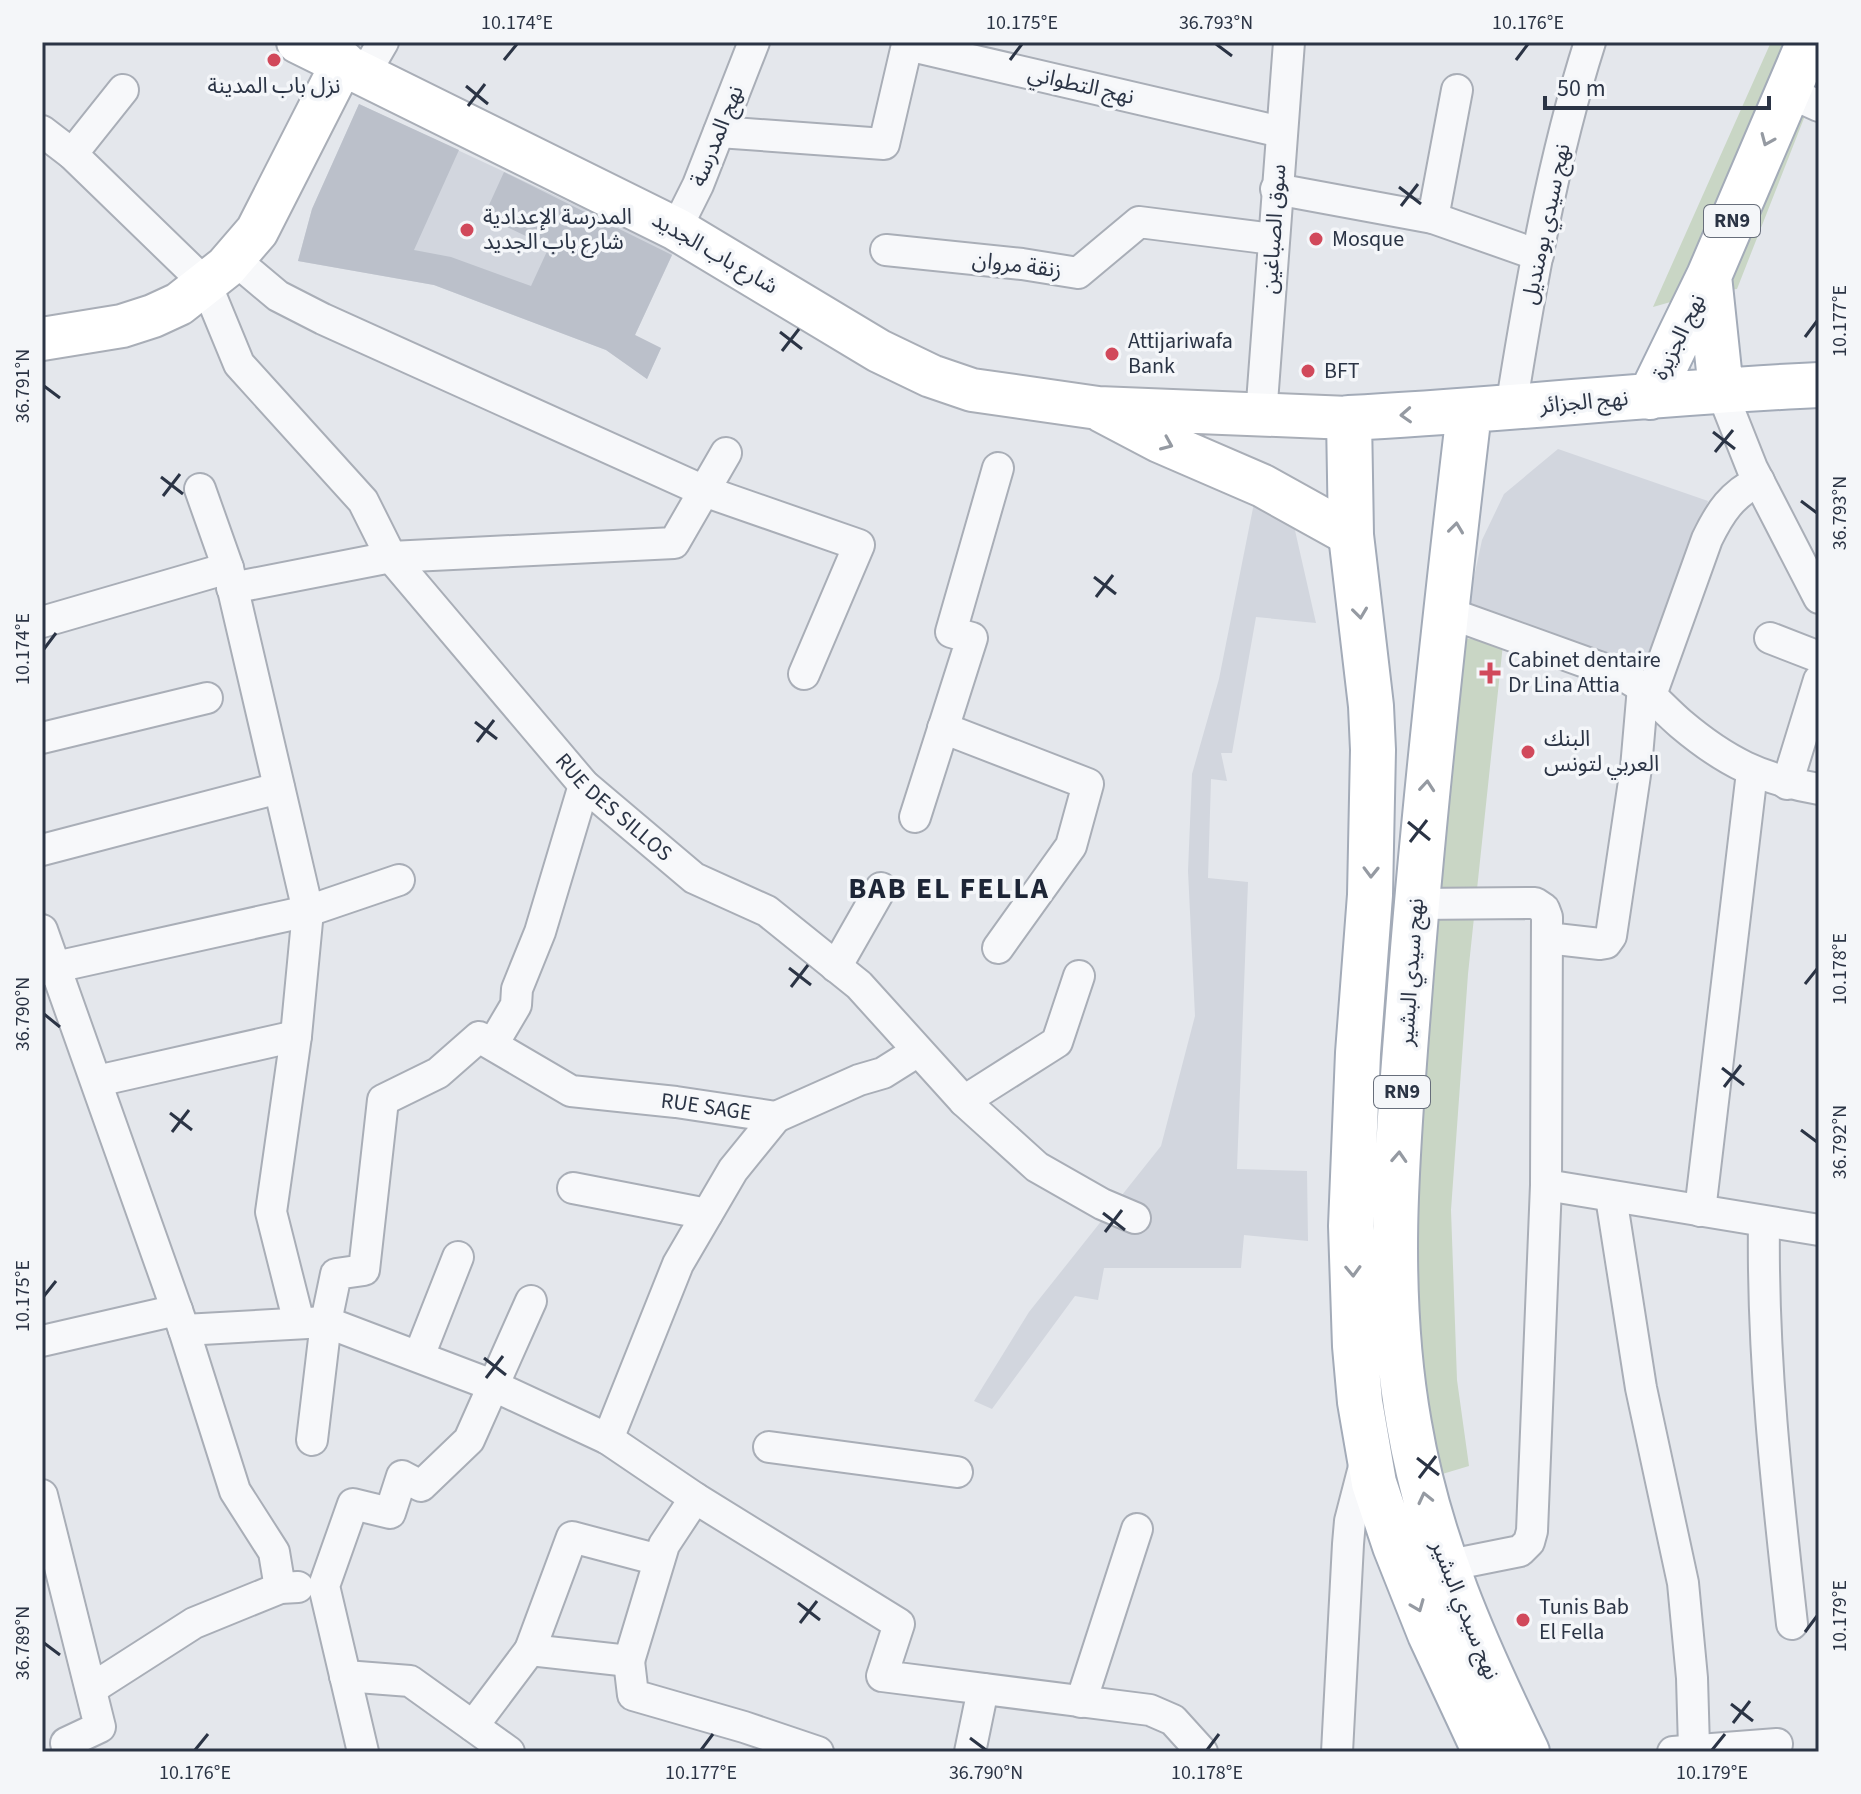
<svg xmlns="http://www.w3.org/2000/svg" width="1861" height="1794" font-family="'Source Sans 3','Noto Sans Arabic',sans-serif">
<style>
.built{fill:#d2d6de}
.green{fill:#c9d6c5}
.building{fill:#bbc0ca}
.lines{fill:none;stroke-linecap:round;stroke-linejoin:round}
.street-casing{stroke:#a9aeb7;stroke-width:34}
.secondary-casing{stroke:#a9aeb7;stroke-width:46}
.primary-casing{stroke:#a3abb8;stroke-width:48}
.street{stroke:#f7f8fa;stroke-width:30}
.secondary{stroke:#fff;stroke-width:42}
.primary{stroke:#fff;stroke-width:44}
.oneway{stroke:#959aa2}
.ticks{fill:none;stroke:#2b3445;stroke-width:3}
.poi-dot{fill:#d1495b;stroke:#f4f6f9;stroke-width:3}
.labels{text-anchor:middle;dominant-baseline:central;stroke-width:7;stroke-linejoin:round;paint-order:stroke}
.shield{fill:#f4f6f9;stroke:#676e7b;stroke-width:2}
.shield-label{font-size:20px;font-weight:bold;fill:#2b3445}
.street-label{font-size:22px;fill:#2b3445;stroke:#f4f6f9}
.poi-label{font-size:22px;fill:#2b3445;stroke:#f4f6f9;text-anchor:start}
.district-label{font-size:30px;font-weight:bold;letter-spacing:2px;fill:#1d2536;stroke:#f4f6f9}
.neatline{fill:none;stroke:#2b3445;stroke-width:3}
.ticks-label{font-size:20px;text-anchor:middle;fill:#2b3445}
</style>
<rect width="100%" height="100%" fill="#e4e7ec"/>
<path class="built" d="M 359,104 L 674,251 L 635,335 L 661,348 L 647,379 L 606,350 L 434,285 L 298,261 L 312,209 Z
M 1558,449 L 1708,501 L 1660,675 L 1468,605 L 1482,540 L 1504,494 Z
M 1255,498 L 1294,526 L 1316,623 L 1256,617 L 1232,753 L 1221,753 L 1227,781 L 1211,779 L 1208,878 L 1248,882 L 1237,1169 L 1307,1171 L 1308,1241 L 1244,1235 L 1241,1268 L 1104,1268 L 1098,1300 L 1075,1296 L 992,1409 L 974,1401 L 1029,1312 L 1161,1146 L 1195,1016 L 1188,871 L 1192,774 L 1219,679 Z"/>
<path class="green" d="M 1771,42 L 1819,42 L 1819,80 L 1737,289 L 1702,293 L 1653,307 Z
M 1464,638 L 1503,644 L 1468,974 L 1451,1210 L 1457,1380 L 1469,1466 L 1439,1475 C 1433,1446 1424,1416 1422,1386 C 1402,1138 1438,885 1464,638 Z"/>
<path class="building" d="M 359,104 L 459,150 L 414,250 L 451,257 L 531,286 L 549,247 L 484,216 L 504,172 L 672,255 L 635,335 L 661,348 L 647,379 L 606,350 L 434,285 L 298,261 L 312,209 Z"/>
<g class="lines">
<g class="street-casing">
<g id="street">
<path d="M 365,73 L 383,42"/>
<path d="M 1788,92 L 1819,106"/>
<path id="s1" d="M 42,131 L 72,154 L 206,284 L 239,364 L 363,501 L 391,557 L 584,785 L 694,878 L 767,911 L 859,985 L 964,1101 L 1037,1167 L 1102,1204 L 1135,1218"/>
<path d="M 719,132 L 884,144 L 907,45 L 1281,132"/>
<path d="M 72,154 L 123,90"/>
<path d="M 1276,189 L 1433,218 L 1538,255"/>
<path d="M 1433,218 L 1457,90"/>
<path d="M 676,229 L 698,185 L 754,42"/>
<path d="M 886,250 L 1022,264 L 1078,273 L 1139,222 L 1273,239"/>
<path d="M 247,270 L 278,296 L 323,319 L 704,491 L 859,545 L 804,674"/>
<path d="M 1721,390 L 1752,468 L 1819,598"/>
<path d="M 1511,408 C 1530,288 1553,158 1590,42"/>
<path d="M 1261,416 L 1289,42"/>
<path d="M 200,489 L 228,568 L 308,911 L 296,1036 L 271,1212 L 299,1323"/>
<path d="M 232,588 L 391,557 L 674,543 L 726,453"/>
<path d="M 1446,612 L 1624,676 C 1647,688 1661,707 1681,724 C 1726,762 1761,779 1819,789"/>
<path d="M 42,622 L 228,568"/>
<path d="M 1770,638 L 1819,657"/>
<path d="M 1651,695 L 1707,539 C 1720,512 1732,494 1759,481"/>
<path d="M 943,728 L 1088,784 L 1071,846 L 998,948"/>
<path d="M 42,738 L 207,698"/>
<path d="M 1787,784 L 1819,680"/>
<path d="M 915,817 L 972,638 L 951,632 L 998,468"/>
<path d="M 42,850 L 279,788"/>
<path d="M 1416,904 L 1535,903 L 1544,909 L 1547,917 L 1546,1185 L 1532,1531 L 1529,1542 L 1520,1551 L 1445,1566"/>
<path d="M 42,930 L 184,1330 L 235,1491 L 274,1552 L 280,1588"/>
<path d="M 1547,938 L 1600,944 L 1606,943 L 1611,936 L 1636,768 L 1643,687"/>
<path d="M 836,967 L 881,888"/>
<path d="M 42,970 L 308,911 L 399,880"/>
<path d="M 493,1044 L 516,1005 L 517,989 L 540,932 L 584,785"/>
<path d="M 97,1081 L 296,1036"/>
<path d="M 964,1101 L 1057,1042 L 1079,976"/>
<path d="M 1546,1185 L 1819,1230"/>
<path d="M 573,1188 L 707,1214"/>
<path d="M 1611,1197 L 1641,1388 L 1683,1583 L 1692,1678 L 1694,1748"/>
<path d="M 1700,1211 L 1752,772"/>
<path d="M 1764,1222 C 1762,1357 1777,1490 1792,1624"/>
<path d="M 184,1330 L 326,1322 L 492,1385 L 608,1439 L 695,1498 L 899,1624 L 882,1676 L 1150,1710 L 1173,1720 L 1202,1752"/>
<path d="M 42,1341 L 177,1310"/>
<path d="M 419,1356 L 458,1257"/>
<path d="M 608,1439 L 678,1264 L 733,1170 L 776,1117"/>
<path id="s2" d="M 312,1440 L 326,1322 L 336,1274 L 364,1270 L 383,1100 L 438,1073 L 479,1037 L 571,1091 L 676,1102 L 776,1117 L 859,1080 L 883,1073 L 918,1051"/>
<path d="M 769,1447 L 957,1472"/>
<path d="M 42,1495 L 100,1727 L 66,1743 L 68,1752"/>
<path d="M 530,1650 L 572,1537 L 659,1560"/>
<path d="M 629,1661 L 633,1695 L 744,1727 L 818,1752"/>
<path d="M 345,1676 L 410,1681 L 509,1752"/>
<path d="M 91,1689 L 194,1623 L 280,1588 L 298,1587"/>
<path d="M 1081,1702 L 1137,1529"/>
<path d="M 473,1726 L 530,1650 L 629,1661 L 664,1545 L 695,1498"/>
<path d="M 363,1752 L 324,1586 L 353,1504 L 390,1513 L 402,1476 L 421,1486 L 469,1440 L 531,1301"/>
<path d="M 970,1752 L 983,1689"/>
<path d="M 1337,1752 L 1348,1544 L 1350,1521 L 1366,1459"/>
<path d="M 1673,1752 L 1777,1744"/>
</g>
</g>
<g class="secondary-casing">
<path id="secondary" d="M 298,42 L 676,229 L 879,351 L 931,376 L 972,390 L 1098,408 L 1349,418
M 42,339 L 122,326 L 153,316 L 179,304 L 226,267 L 257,231 L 343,62
M 1102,411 L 1159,441 L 1263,486 L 1351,535"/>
</g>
<g class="primary-casing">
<path id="primary" d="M 1709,276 L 1721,390
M 1650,397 L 1709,276 L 1809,42
M 1469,412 C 1446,607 1424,803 1409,999 C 1398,1140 1384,1284 1409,1424 C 1429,1542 1475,1645 1527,1752
M 1485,1752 L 1430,1634 L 1395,1546 L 1374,1483 L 1360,1402 L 1355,1346 L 1351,1226 L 1358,1053 L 1370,895 L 1373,750 L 1371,706 L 1351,535 L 1349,418 C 1506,410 1662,392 1819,385"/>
</g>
<use href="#street" class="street"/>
<use href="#secondary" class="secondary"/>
<use href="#primary" class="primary"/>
</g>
<defs><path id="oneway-chevron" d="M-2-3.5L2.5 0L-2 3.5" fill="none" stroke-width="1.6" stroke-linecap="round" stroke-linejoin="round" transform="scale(2)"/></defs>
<g class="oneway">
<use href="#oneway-chevron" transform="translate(1767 140) rotate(113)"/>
<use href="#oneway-chevron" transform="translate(1406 415) rotate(177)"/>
<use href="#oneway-chevron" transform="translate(1167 444) rotate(23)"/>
<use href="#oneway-chevron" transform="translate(1456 528) rotate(-83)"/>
<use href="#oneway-chevron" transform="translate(1360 613) rotate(83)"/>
<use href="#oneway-chevron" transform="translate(1427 786) rotate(-85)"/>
<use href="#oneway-chevron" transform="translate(1371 872) rotate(91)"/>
<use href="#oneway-chevron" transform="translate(1399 1157) rotate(-87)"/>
<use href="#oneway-chevron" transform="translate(1353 1271) rotate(88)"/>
<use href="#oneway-chevron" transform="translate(1425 1498) rotate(-103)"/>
<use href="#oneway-chevron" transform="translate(1418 1606) rotate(68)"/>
</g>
<path class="ticks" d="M 1216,44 L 1232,56M 504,60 L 517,44M 1010,60 L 1022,44M 1516,60 L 1528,44M 466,86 L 488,104M 468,106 L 485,84M 1399,187 L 1421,204M 1401,206 L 1418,184M 780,332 L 802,349M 1805,337 L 1817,321M 782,351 L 799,329M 44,386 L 60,398M 1713,432 L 1735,449M 1715,452 L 1733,430M 161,477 L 183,494M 163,496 L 180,474M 1801,501 L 1817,513M 1094,577 L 1116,594M 1096,597 L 1113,575M 44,649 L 56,633M 475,722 L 497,739M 477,742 L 494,720M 1408,822 L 1430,840M 1410,842 L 1427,820M 789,968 L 811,985M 1805,984 L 1817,969M 791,987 L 808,965M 44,1014 L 60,1027M 1722,1068 L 1744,1085M 1724,1087 L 1741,1065M 170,1113 L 192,1130M 1801,1130 L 1817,1142M 172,1132 L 189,1110M 1103,1213 L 1125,1230M 1105,1232 L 1122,1210M 44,1296 L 56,1281M 484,1358 L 506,1375M 486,1378 L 503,1356M 1417,1458 L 1439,1475M 1419,1478 L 1436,1456M 798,1603 L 820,1620M 800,1623 L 817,1601M 1805,1632 L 1817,1616M 44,1643 L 60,1655M 1731,1704 L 1753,1721M 1733,1723 L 1750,1701M 970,1738 L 986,1750M 195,1750 L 208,1734M 701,1750 L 713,1734M 1207,1750 L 1219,1734M 1712,1750 L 1725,1734"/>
<g class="poi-dot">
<circle cx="274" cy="60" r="8"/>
<circle cx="467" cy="230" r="8"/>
<circle cx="1316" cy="239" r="8"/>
<circle cx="1112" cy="354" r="8"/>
<circle cx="1308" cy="371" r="8"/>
<path d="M1486 661h8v8h8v8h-8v8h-8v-8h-8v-8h8z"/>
<circle cx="1528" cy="752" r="8"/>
<circle cx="1523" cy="1620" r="8"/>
</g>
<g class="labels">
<g class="shield">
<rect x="1704" y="205" width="56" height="32" rx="6"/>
<rect x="1374" y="1076" width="56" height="32" rx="6"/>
</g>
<g class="shield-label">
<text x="1732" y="221">RN9</text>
<text x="1402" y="1092">RN9</text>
</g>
<g class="street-label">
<text transform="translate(1081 85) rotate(13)">نهج التطواني</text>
<text transform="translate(717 136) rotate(-68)">نهج المدرسة</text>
<text transform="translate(1546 224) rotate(-78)">نهج سيدي بومنديل</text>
<text transform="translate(1274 229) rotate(-86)">سوق الصباغين</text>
<text transform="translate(715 253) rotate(30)">شارع باب الجديد</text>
<text transform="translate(1017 265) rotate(7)">زنقة مروان</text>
<text transform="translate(1679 337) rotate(-64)">نهج الجزيرة</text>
<text transform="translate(1584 402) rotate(-5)">نهج الجزائر</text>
<text stroke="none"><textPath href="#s1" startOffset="894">RUE DES SILLOS</textPath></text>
<text transform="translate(1411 972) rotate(-86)">نهج سيدي البشير</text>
<text stroke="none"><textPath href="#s2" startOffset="726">RUE SAGE</textPath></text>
<text transform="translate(1465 1610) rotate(68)">نهج سيدي البشير</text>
</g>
<g class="poi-label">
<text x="274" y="86" text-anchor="middle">نزل باب المدينة</text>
<text x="483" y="217">المدرسة الإعدادية<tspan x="483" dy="25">شارع باب الجديد</tspan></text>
<text x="1332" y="239">Mosque</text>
<text x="1128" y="341">Attijariwafa<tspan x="1128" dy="25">Bank</tspan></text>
<text x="1324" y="371">BFT</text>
<text x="1508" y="660">Cabinet dentaire<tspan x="1508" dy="25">Dr Lina Attia</tspan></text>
<text x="1544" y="739">البنك<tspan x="1544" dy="25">العربي لتونس</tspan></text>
<text x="1539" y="1607">Tunis Bab<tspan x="1539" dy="25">El Fella</tspan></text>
</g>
<g class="district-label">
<text x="949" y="888">BAB EL FELLA</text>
</g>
</g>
<rect width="1861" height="1794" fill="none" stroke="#f4f6f9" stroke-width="88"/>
<path d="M1545 96v12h224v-12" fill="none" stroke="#2b3445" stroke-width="4"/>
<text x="1557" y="96" font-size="24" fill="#2b3445" stroke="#f4f6f9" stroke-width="6" paint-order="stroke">50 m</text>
<rect x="44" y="44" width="1773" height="1706" class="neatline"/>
<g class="ticks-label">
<text x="517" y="29">10.174°E</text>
<text x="1022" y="29">10.175°E</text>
<text x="1216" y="29">36.793°N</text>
<text x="1528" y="29">10.176°E</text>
<text transform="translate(1839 321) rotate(-90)" y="7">10.177°E</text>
<text transform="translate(22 386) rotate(-90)" y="7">36.791°N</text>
<text transform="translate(1839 513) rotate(-90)" y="7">36.793°N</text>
<text transform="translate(22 649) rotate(-90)" y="7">10.174°E</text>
<text transform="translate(1839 969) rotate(-90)" y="7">10.178°E</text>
<text transform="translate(22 1014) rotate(-90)" y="7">36.790°N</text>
<text transform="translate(1839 1142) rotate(-90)" y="7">36.792°N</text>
<text transform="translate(22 1296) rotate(-90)" y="7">10.175°E</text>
<text transform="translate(1839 1616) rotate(-90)" y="7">10.179°E</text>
<text transform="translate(22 1643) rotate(-90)" y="7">36.789°N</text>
<text x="195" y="1779">10.176°E</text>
<text x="701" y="1779">10.177°E</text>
<text x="986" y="1779">36.790°N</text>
<text x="1207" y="1779">10.178°E</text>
<text x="1712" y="1779">10.179°E</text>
</g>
</svg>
